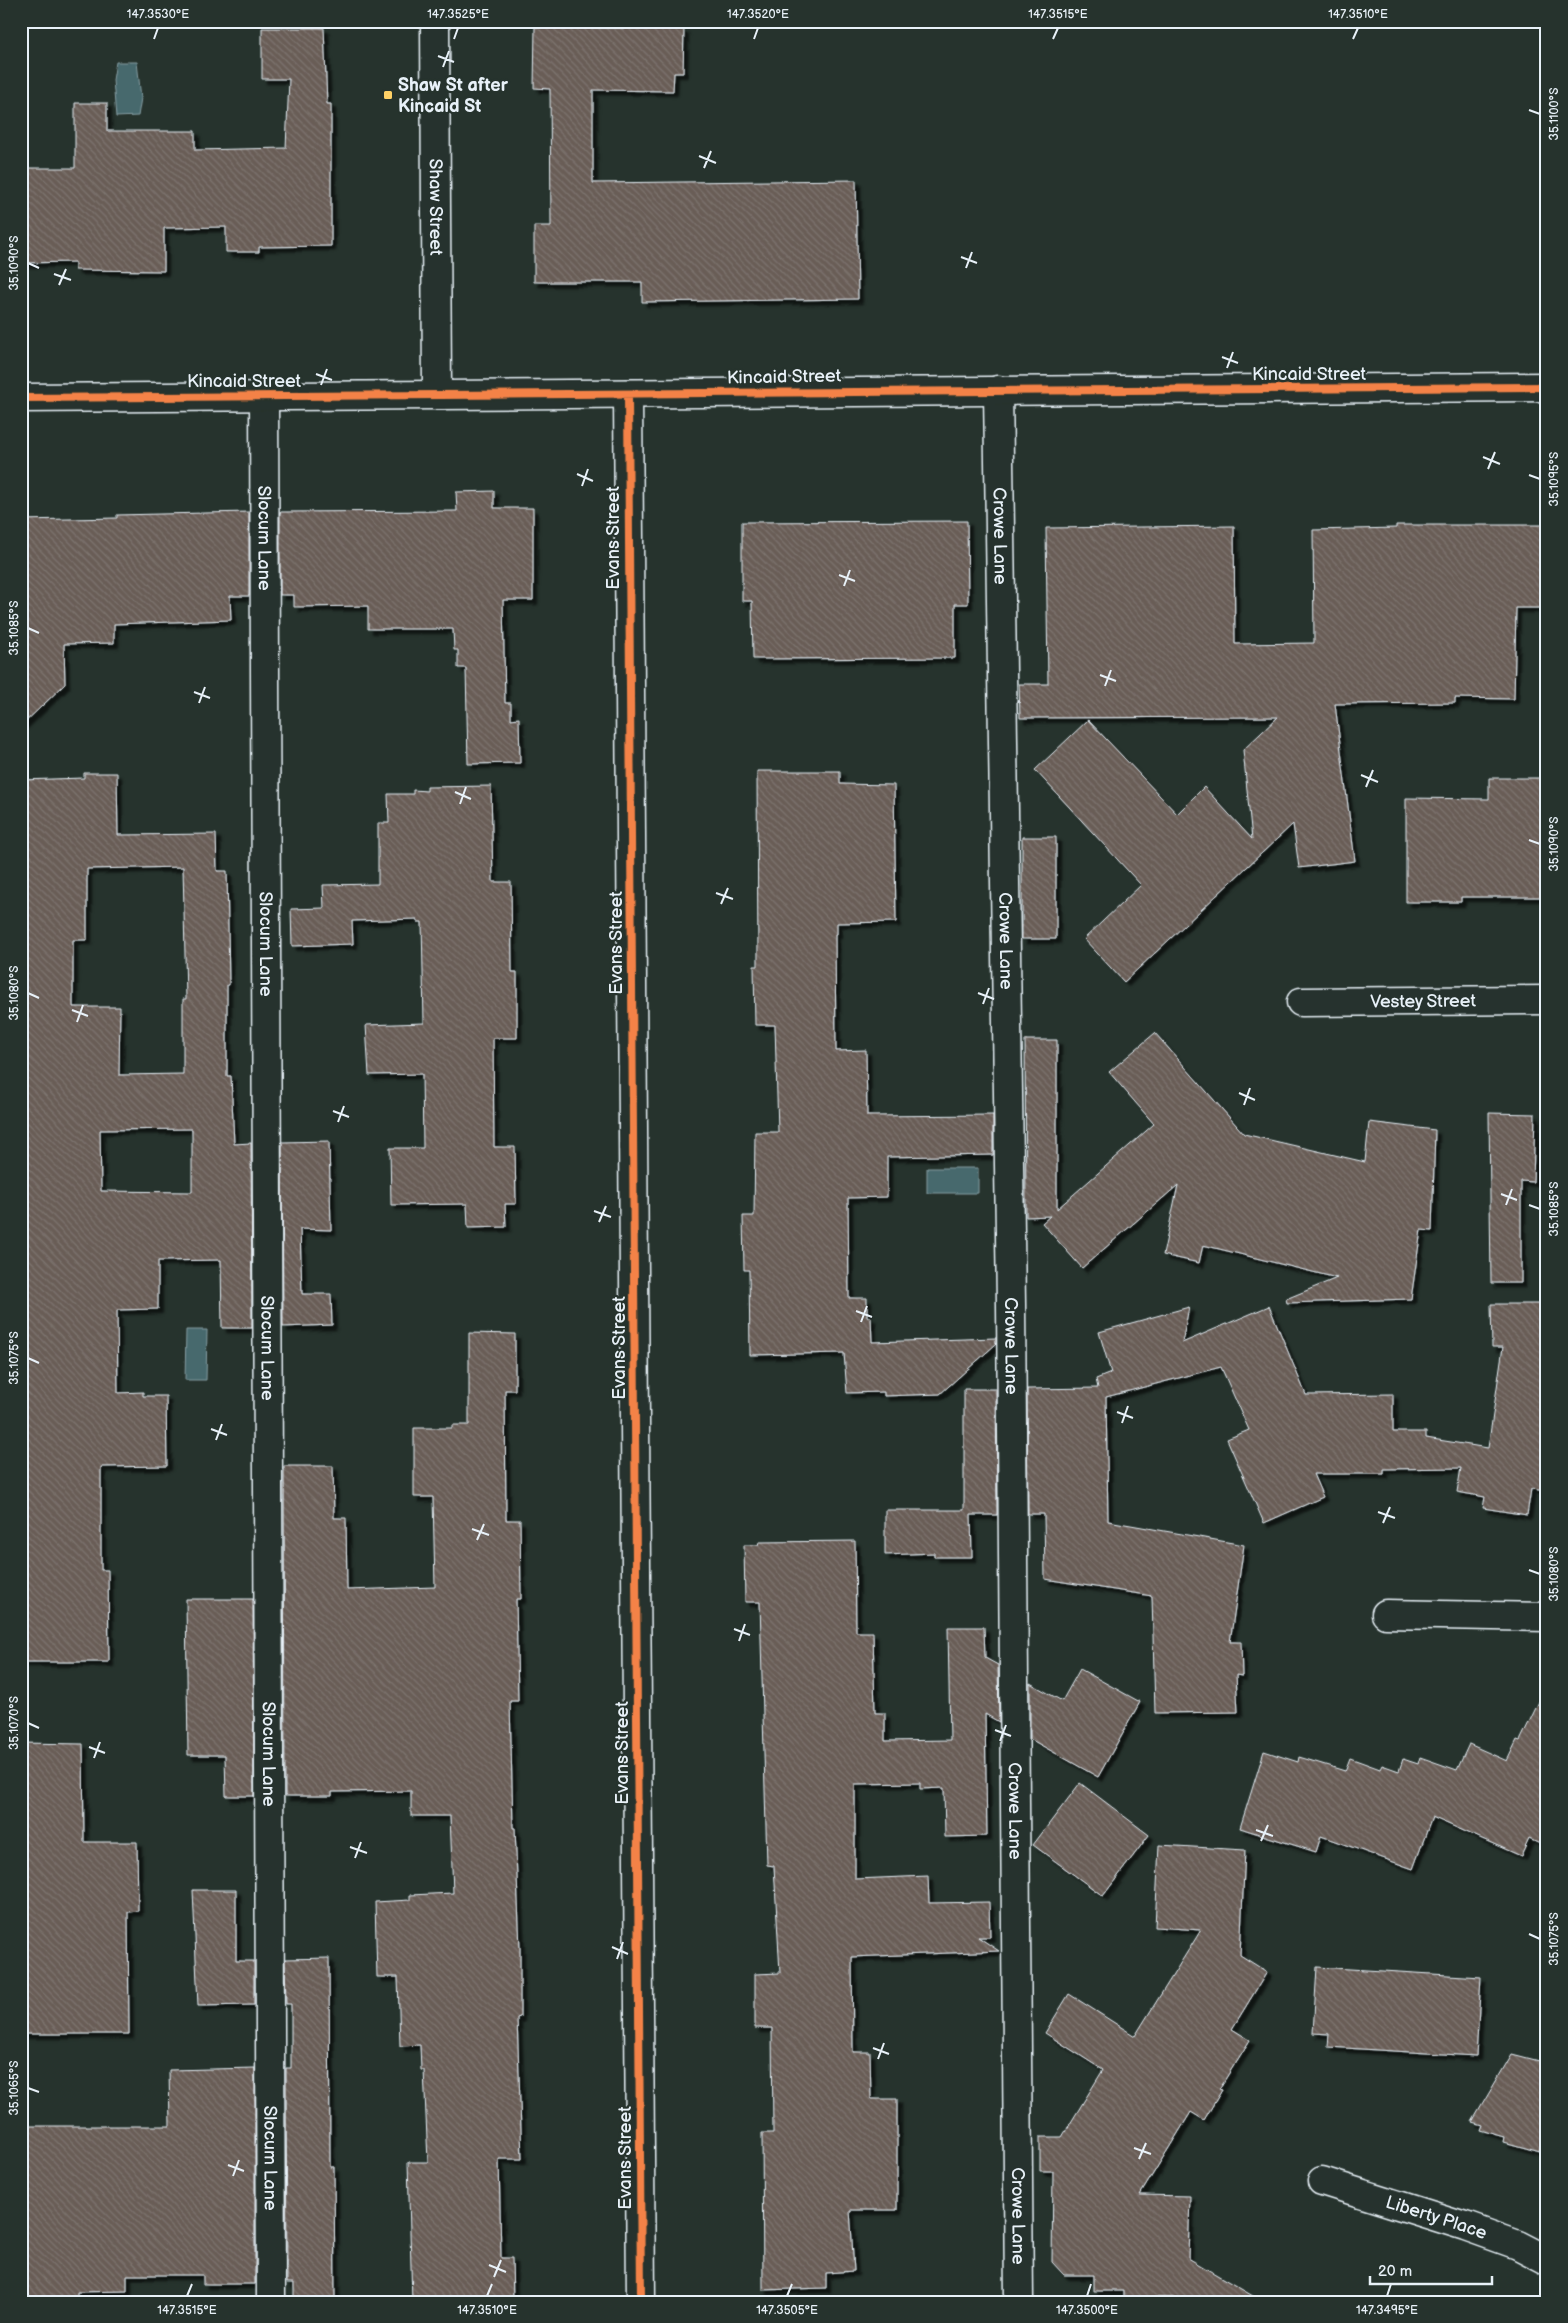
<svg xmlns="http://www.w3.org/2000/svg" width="1568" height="2323" font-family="'Balsamiq Sans',sans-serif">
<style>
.water{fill:#47696d;stroke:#879fa5}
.building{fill:url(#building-back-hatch);stroke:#e8f1f8;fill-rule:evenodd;filter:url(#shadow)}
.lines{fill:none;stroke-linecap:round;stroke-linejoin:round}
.minor-casing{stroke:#e8f1f8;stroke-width:31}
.minor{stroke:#26332d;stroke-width:28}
.cycleway-casing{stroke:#26332d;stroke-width:11}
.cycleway{stroke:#f48246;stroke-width:8}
.ticks{fill:none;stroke:#e8f1f8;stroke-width:2}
.poi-dot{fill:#ffd166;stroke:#26332d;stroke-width:2}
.labels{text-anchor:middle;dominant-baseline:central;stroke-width:4.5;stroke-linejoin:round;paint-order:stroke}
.poi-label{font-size:18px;font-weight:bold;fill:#e8f1f8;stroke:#26332d;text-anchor:start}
.street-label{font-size:18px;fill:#e8f1f8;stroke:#26332d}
.neatline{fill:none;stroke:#e8f1f8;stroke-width:2}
.ticks-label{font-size:12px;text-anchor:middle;fill:#e8f1f8}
</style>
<defs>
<pattern id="building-back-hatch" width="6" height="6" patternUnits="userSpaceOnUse" patternTransform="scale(1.25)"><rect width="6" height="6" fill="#695d57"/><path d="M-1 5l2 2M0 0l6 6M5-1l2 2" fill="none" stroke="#7e7570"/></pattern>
<filter id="shadow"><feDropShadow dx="4.5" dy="4.5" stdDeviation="1" flood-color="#0009"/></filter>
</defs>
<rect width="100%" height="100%" fill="#26332d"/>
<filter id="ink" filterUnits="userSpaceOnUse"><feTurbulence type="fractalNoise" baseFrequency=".02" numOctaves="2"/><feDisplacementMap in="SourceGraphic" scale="10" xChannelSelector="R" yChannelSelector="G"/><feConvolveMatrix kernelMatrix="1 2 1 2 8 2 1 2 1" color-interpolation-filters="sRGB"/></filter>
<g filter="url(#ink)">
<path class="water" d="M 116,62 L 137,62 L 141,98 L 138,116 L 116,117 L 113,80 Z
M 927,1168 L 978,1168 L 978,1193 L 927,1193 Z
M 186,1330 L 207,1330 L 206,1380 L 185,1380 Z"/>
<path class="building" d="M 535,27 L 684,29 L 683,73 L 674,73 L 673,91 L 593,90 L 593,183 L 856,180 L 858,299 L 642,302 L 642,282 L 534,282 L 534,226 L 551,226 L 550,89 L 534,88 Z
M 262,28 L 324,28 L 327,104 L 331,104 L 331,246 L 259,247 L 259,252 L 226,252 L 226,227 L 164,228 L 164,271 L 75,270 L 75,262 L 21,263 L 21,168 L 75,168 L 75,103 L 107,103 L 107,131 L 195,131 L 195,150 L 286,148 L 289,79 L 262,79 Z
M 494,491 L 494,508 L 533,508 L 533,600 L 503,600 L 505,703 L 511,703 L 511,719 L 519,718 L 520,763 L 468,764 L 466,668 L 458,668 L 458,650 L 454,650 L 453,629 L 368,629 L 368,606 L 294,607 L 294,595 L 280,595 L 280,512 L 457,511 L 456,492 Z
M 249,512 L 249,596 L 230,596 L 231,620 L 114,624 L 114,643 L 64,644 L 65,684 L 21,726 L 21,520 L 117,518 L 117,515 Z
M 967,521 L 968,604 L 955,604 L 955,658 L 753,659 L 752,601 L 742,601 L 742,522 Z
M 1396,525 L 1547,525 L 1547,608 L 1516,608 L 1514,699 L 1455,698 L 1455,703 L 1335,704 L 1355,861 L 1299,868 L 1293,824 L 1124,982 L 1084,939 L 1141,885 L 1035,770 L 1088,720 L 1177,814 L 1204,787 L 1252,839 L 1243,750 L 1278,717 L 1020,718 L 1019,684 L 1048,684 L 1046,528 L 1234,526 L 1235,644 L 1314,643 L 1313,530 L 1396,528 Z
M 757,771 L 840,771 L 840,784 L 894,785 L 896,922 L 837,923 L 837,934 L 835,934 L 836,1051 L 866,1050 L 867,1116 L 993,1115 L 993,1155 L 887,1157 L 887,1197 L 848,1198 L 849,1298 L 867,1298 L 867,1317 L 871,1317 L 872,1342 L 996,1338 L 996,1344 L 940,1394 L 884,1396 L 884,1392 L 847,1393 L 844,1353 L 750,1355 L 749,1270 L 744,1270 L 743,1216 L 754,1216 L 755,1132 L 778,1132 L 775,1025 L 755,1025 L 754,966 L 758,966 Z
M 84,773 L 117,773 L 118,835 L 216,834 L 217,871 L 227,871 L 229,985 L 227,985 L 227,1076 L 231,1076 L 234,1144 L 251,1143 L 252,1328 L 222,1328 L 221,1260 L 158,1261 L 158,1309 L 117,1310 L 118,1393 L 143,1392 L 143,1396 L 166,1396 L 167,1466 L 101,1467 L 101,1570 L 108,1570 L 109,1662 L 21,1662 L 21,780 L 84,778 ZM 183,867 L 186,999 L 183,999 L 183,1074 L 119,1075 L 120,1007 L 73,1007 L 73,940 L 87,940 L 87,869 ZM 192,1129 L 192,1192 L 101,1191 L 100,1130 Z
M 1489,778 L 1547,778 L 1547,897 L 1461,897 L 1461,902 L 1406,902 L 1406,798 L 1489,799 Z
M 491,786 L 493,882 L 511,882 L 512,972 L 517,972 L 517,1038 L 493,1038 L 494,1147 L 515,1147 L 516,1204 L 505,1204 L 506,1227 L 468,1228 L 467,1204 L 391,1205 L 390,1148 L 423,1148 L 422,1074 L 369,1075 L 366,1025 L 424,1023 L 422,922 L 417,922 L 417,919 L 352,921 L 353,944 L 292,946 L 291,909 L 324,908 L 323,885 L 378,884 L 378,823 L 389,823 L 388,794 L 413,794 L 413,790 L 427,791 L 427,787 Z
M 1022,837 L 1056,837 L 1056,939 L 1022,939 Z
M 1155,1033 L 1244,1134 L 1365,1162 L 1369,1122 L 1435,1130 L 1432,1231 L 1421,1230 L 1411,1299 L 1287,1303 L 1286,1299 L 1337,1278 L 1203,1245 L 1199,1263 L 1163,1255 L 1178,1185 L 1082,1268 L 1042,1223 L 1050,1216 L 1026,1217 L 1025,1040 L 1057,1040 L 1057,1209 L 1154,1124 L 1109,1072 Z
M 1489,1113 L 1535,1114 L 1533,1182 L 1521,1181 L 1521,1283 L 1491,1283 Z
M 329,1141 L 331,1230 L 300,1229 L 302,1294 L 331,1294 L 332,1325 L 283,1327 L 282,1142 Z
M 1491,1304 L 1547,1304 L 1547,1491 L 1531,1489 L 1527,1515 L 1483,1508 L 1485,1497 L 1457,1492 L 1461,1468 L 1384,1469 L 1384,1474 L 1313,1474 L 1323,1497 L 1264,1523 L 1227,1439 L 1249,1430 L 1221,1367 L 1106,1397 L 1108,1521 L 1244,1545 L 1230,1642 L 1241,1642 L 1242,1676 L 1236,1675 L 1238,1712 L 1155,1713 L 1152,1596 L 1045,1579 L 1044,1514 L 1028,1514 L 1027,1389 L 1098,1388 L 1096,1379 L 1111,1373 L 1099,1332 L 1189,1307 L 1182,1343 L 1269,1306 L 1306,1395 L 1393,1394 L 1393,1432 L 1426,1432 L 1426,1438 L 1488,1448 L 1503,1347 L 1492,1347 Z
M 469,1333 L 515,1334 L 515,1390 L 505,1390 L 506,1520 L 520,1520 L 521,1599 L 516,1599 L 518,1701 L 510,1701 L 513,1828 L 515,1828 L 520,1949 L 520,2017 L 517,2018 L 522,2159 L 499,2159 L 501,2258 L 512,2258 L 513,2302 L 412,2302 L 408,2162 L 428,2162 L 424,2070 L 421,2070 L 420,2045 L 400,2046 L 398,1977 L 377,1977 L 375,1902 L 410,1900 L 410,1895 L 453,1893 L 450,1816 L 411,1816 L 411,1791 L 332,1792 L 332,1796 L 285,1796 L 284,1466 L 333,1466 L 334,1518 L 346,1518 L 347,1590 L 435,1587 L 433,1497 L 414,1497 L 414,1428 L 452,1428 L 452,1425 L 469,1425 Z
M 964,1389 L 996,1389 L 997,1515 L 971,1515 L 972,1557 L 934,1557 L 934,1553 L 885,1555 L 885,1510 L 964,1510 Z
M 855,1541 L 856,1632 L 873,1632 L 875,1713 L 885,1713 L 885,1741 L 950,1740 L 948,1627 L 984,1627 L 985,1658 L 998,1665 L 999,1722 L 985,1714 L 987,1836 L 945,1837 L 944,1788 L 920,1789 L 920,1783 L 855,1784 L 855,1879 L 928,1876 L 929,1903 L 989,1902 L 990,1937 L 978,1937 L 999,1951 L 852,1957 L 853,2052 L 870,2052 L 871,2099 L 897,2099 L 897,2210 L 850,2210 L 854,2271 L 826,2273 L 826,2288 L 763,2290 L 762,2133 L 773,2133 L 772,2028 L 755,2028 L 755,1974 L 780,1973 L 774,1866 L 767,1865 L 760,1602 L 745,1602 L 744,1545 L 758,1545 L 759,1542 Z
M 186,1599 L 253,1599 L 254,1796 L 226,1796 L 225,1755 L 188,1755 Z
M 1080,1669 L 1140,1702 L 1098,1777 L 1030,1739 L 1030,1683 L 1062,1701 Z
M 1547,1685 L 1547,1847 L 1529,1839 L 1521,1856 L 1432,1817 L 1413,1869 L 1321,1836 L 1316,1852 L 1240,1828 L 1264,1751 L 1298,1762 L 1299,1757 L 1345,1771 L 1350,1758 L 1380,1769 L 1382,1765 L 1399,1771 L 1403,1759 L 1418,1764 L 1420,1757 L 1457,1770 L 1469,1744 L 1507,1761 L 1517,1740 L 1520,1741 Z
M 21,1743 L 83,1744 L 84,1842 L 137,1842 L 138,1911 L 128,1912 L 129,2034 L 21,2034 Z
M 1080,1783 L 1149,1835 L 1103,1896 L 1033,1845 Z
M 1159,1845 L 1245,1850 L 1240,1955 L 1267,1972 L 1232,2029 L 1250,2040 L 1219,2089 L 1222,2090 L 1204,2120 L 1191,2112 L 1140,2195 L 1190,2196 L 1188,2258 L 1258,2299 L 1123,2297 L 1123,2291 L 1094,2291 L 1094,2275 L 1064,2275 L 1052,2262 L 1053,2171 L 1040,2171 L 1040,2137 L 1062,2137 L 1103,2070 L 1045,2033 L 1069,1994 L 1135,2036 L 1201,1930 L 1155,1927 Z
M 193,1890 L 236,1890 L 236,1961 L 254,1961 L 254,2005 L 198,2006 Z
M 329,1958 L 330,2167 L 334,2167 L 335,2302 L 294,2302 L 294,2283 L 287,2283 L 286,2068 L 291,2068 L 291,2004 L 286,2004 L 285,1959 Z
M 1317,1967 L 1481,1977 L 1476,2056 L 1328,2047 L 1329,2034 L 1313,2033 Z
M 1512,2054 L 1547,2063 L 1547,2126 L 1540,2152 L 1504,2142 L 1505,2137 L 1480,2130 L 1482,2125 L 1472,2122 Z
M 255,2068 L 255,2284 L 203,2284 L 203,2275 L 127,2275 L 127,2291 L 77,2292 L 77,2302 L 21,2302 L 23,2126 L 170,2126 L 169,2070 Z"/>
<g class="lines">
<g class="minor-casing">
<g id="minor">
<path id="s1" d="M 435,21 L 437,394"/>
<path id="s2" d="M 998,390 L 1011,1304 L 1019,2302"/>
<path d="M 628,394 L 641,2302"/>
<path id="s3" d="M 264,396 L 271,2302"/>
<path d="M 21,398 L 1547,387"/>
<path id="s4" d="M 1301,1002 L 1547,1000"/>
<path d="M 1386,1614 L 1547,1617"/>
<path id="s5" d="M 1322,2181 L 1465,2226 L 1518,2245 L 1547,2260"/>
</g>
</g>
<use href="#minor" class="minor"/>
<g class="cycleway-casing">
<path id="cycleway" d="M 628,394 L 641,2302
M 21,398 L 1547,387"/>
</g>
<use href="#cycleway" class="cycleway"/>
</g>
</g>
<path class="ticks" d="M 154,39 L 158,28M 454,39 L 458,28M 754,39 L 758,28M 1053,39 L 1058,28M 1353,39 L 1358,28M 438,56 L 454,62M 443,67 L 449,51M 1529,110 L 1540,114M 699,156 L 716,163M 704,168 L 711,151M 961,257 L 977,263M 28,263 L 39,268M 966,268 L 972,252M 54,274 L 71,280M 59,285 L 66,269M 1222,357 L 1238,363M 1227,368 L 1233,352M 316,374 L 332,380M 321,385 L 327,369M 1483,457 L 1500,464M 1488,469 L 1495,452M 577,474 L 593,481M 1529,475 L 1540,479M 582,486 L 588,469M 839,575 L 855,581M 844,586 L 850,570M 28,628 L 39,633M 1100,675 L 1116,681M 1105,686 L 1111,670M 194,692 L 210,698M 199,703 L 205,687M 1361,775 L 1378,782M 1366,787 L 1373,770M 455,792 L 471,799M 460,804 L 466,787M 1529,840 L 1540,844M 716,893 L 733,899M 721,904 L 728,888M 28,993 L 39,998M 978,993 L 994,999M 983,1004 L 989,988M 72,1010 L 88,1016M 77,1022 L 83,1005M 1239,1093 L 1255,1100M 1244,1105 L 1250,1088M 333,1111 L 349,1117M 338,1122 L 344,1106M 1501,1194 L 1517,1200M 1506,1205 L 1512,1189M 1529,1205 L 1540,1209M 594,1211 L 611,1217M 599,1222 L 606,1206M 856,1311 L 872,1317M 861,1322 L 867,1306M 28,1358 L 39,1363M 1117,1412 L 1133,1418M 1122,1423 L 1128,1406M 211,1429 L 227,1435M 216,1440 L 222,1424M 1378,1512 L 1395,1518M 1383,1523 L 1390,1507M 472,1529 L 489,1535M 477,1540 L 484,1524M 1529,1570 L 1540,1574M 734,1629 L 750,1635M 739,1641 L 745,1624M 28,1723 L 39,1728M 995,1730 L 1011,1736M 1000,1741 L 1006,1725M 89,1747 L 105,1753M 94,1758 L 100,1742M 1256,1830 L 1273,1836M 1261,1841 L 1268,1825M 350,1847 L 367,1853M 355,1858 L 361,1842M 1529,1934 L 1540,1939M 612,1947 L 628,1954M 617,1959 L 623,1942M 873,2048 L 889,2054M 878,2059 L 884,2043M 28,2088 L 39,2092M 1134,2148 L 1151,2154M 1139,2159 L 1146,2143M 228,2165 L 244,2171M 233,2176 L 239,2160M 489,2265 L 506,2272M 494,2277 L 501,2260M 187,2296 L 192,2284M 487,2296 L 492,2284M 787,2296 L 792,2284M 1087,2296 L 1091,2284M 1387,2296 L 1391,2284"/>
<rect class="poi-dot" x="383" y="90" width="10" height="10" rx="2.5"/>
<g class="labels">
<g class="poi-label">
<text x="398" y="85">Shaw St after<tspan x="398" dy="21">Kincaid St</tspan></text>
</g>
<g class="street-label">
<text stroke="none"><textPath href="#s1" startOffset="186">Shaw Street</textPath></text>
<text x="1309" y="374">Kincaid Street</text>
<text transform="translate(784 377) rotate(-1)">Kincaid Street</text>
<text x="244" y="381">Kincaid Street</text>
<text stroke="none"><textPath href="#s2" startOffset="146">Crowe Lane</textPath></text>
<text transform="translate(613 538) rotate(-90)">Evans Street</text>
<text stroke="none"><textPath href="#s3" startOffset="142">Slocum Lane</textPath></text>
<text stroke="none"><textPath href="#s2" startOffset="551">Crowe Lane</textPath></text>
<text transform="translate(616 943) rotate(-90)">Evans Street</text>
<text stroke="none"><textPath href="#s3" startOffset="548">Slocum Lane</textPath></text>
<text stroke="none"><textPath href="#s4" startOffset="122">Vestey Street</textPath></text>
<text stroke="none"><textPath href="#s2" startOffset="956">Crowe Lane</textPath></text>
<text transform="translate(619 1348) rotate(-90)">Evans Street</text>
<text stroke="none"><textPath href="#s3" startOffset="952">Slocum Lane</textPath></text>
<text transform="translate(622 1753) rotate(-90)">Evans Street</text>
<text stroke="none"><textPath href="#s3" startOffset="1358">Slocum Lane</textPath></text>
<text stroke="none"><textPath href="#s2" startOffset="1421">Crowe Lane</textPath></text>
<text transform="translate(625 2158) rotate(-90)">Evans Street</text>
<text stroke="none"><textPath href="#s3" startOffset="1762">Slocum Lane</textPath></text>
<text stroke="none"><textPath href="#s2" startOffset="1826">Crowe Lane</textPath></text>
<text stroke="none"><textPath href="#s5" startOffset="120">Liberty Place</textPath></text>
</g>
</g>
<rect width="1568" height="2323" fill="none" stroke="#26332d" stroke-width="55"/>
<path d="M1370 2276v8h122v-8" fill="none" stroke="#e8f1f8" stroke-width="2.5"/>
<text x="1378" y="2276" font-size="15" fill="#e8f1f8" stroke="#26332d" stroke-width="4" paint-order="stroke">20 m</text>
<rect x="28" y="28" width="1512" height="2268" class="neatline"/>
<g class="ticks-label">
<text x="158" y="18">147.3530°E</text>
<text x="458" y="18">147.3525°E</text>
<text x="758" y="18">147.3520°E</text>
<text x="1058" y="18">147.3515°E</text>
<text x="1358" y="18">147.3510°E</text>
<text transform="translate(1554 114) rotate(-90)" y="4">35.1100°S</text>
<text transform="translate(14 263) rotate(-90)" y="4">35.1090°S</text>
<text transform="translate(1554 479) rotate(-90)" y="4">35.1095°S</text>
<text transform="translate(14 628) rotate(-90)" y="4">35.1085°S</text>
<text transform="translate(1554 844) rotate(-90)" y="4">35.1090°S</text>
<text transform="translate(14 993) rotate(-90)" y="4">35.1080°S</text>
<text transform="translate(1554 1209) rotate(-90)" y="4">35.1085°S</text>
<text transform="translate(14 1358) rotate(-90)" y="4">35.1075°S</text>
<text transform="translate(1554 1574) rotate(-90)" y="4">35.1080°S</text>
<text transform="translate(14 1723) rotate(-90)" y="4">35.1070°S</text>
<text transform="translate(1554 1939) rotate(-90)" y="4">35.1075°S</text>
<text transform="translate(14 2088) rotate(-90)" y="4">35.1065°S</text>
<text x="187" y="2314">147.3515°E</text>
<text x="487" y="2314">147.3510°E</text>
<text x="787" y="2314">147.3505°E</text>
<text x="1087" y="2314">147.3500°E</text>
<text x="1387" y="2314">147.3495°E</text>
</g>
</svg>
